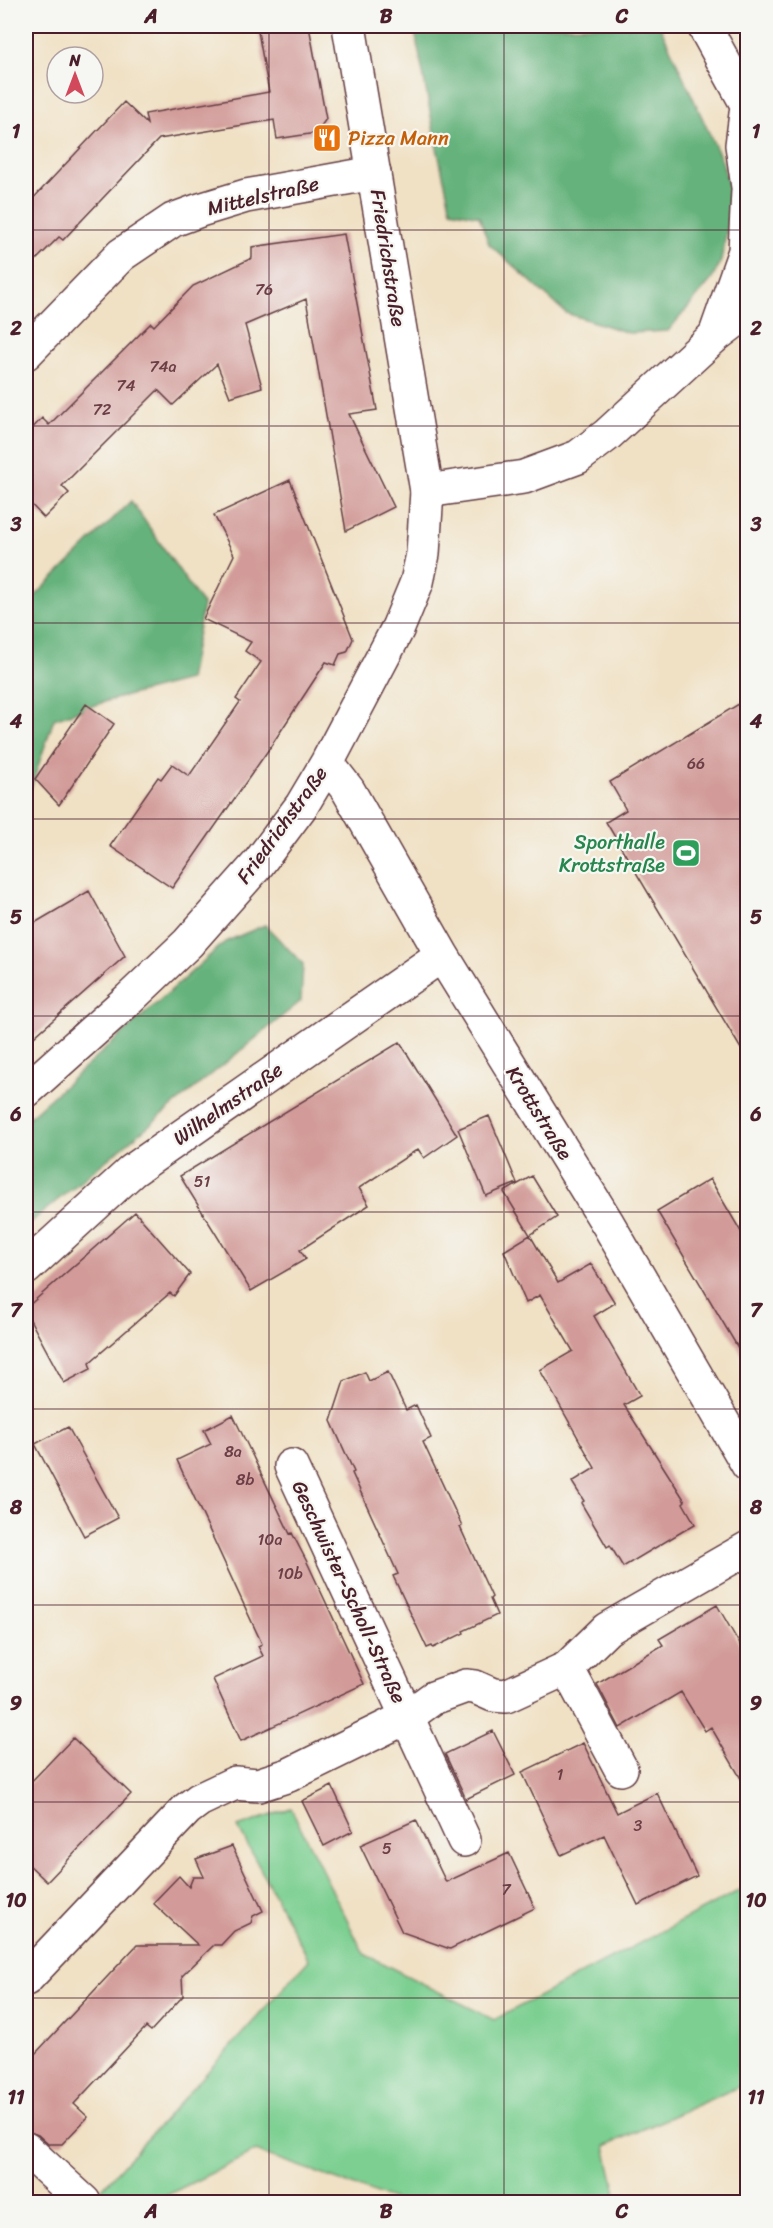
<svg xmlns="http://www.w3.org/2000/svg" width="773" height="2228" font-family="Sriracha,sans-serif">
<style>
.green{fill:#7ccf91;stroke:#63775e;stroke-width:1.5}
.forest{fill:#65b27b;stroke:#586853;stroke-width:1.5}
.building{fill:#d29b99}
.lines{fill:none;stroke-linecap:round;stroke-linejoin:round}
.minor-casing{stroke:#633c42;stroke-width:36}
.tertiary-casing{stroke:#633c42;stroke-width:36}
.secondary-casing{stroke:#633c42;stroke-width:36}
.minor{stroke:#fff;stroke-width:33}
.tertiary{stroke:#fff;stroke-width:33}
.secondary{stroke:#fff;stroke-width:33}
.grid{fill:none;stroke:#4a1f2b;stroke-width:1.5;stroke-opacity:0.55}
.labels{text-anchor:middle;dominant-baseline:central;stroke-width:4.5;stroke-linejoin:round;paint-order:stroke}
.number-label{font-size:16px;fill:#6c3e46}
.food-label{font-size:20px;fill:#c56008;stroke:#f6f6f2;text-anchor:start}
.street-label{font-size:20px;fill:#4a1f2b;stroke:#f6f6f2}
.leisure-label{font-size:20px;fill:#27864d;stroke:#f6f6f2;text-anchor:end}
.neatline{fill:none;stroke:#4a1f2b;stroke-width:2}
.grid-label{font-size:20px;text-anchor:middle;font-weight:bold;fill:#4a1f2b}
</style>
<rect width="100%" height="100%" fill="#f6f6f2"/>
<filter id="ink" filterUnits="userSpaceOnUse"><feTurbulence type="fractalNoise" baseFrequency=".0167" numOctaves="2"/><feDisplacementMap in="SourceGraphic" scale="12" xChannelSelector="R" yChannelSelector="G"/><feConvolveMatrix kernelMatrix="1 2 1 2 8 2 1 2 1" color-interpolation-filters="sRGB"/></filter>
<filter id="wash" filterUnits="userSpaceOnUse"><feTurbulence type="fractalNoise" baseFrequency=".008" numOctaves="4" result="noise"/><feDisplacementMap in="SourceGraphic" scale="24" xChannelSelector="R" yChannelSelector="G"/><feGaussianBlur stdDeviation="1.35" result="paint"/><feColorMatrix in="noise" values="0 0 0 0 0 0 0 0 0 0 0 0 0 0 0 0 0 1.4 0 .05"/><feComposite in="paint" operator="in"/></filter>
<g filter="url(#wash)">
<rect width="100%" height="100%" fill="#f0e1c5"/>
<path class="green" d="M 291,1808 L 364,1954 L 494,2020 L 742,1889 L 747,1898 L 747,2083 L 605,2146 L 618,2202 L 400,2202 L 256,2151 L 153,2202 L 103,2202 L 95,2196 L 309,1960 L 238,1827 Z"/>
<path class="forest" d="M 414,26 L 660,26 L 722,161 L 728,184 L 729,218 L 721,261 L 712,279 L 668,331 L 629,333 L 566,313 L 489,244 L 479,216 L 451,210 L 437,148 Z
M 131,501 L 203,605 L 189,680 L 107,701 L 54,719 L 26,802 L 26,605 Z
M 265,925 L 303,964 L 301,1001 L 26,1226 L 26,1120 L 225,942 Z"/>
<g id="blocks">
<path class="building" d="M 257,26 L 309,26 L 326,119 L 316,133 L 277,139 L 274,120 L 159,139 L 63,240 L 59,237 L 26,270 L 26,206 L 124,102 L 147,124 L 145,114 L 269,92 Z
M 344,234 L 377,410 L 349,414 L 394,507 L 346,531 L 306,299 L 245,325 L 262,387 L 230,397 L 217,364 L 173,405 L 158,390 L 62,486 L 69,493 L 44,518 L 26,499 L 26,435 L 42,418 L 49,425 L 151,323 L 154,326 L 193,286 L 252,258 L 252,247 Z
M 290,480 L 353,639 L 347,652 L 340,654 L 335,665 L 326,662 L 269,749 L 172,888 L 110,846 L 158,777 L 161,779 L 172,764 L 189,776 L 240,702 L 236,699 L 261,662 L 245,651 L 251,642 L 203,619 L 234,555 L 214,515 Z
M 747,699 L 747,1059 L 606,822 L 626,810 L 610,782 Z
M 86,704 L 114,724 L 59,805 L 35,779 Z
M 89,891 L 125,956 L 26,1044 L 26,928 Z
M 400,1042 L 457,1135 L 424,1158 L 418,1149 L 359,1188 L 369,1205 L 300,1250 L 306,1259 L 251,1291 L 180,1176 Z
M 489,1116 L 517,1183 L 486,1196 L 458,1129 Z
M 532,1176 L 557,1217 L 530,1235 L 504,1192 Z
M 710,1179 L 747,1242 L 747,1363 L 657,1211 Z
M 135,1212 L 190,1274 L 174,1296 L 170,1293 L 89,1363 L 91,1369 L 64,1383 L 26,1312 L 26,1308 Z
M 530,1235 L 558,1283 L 591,1264 L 615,1303 L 594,1316 L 640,1396 L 624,1405 L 685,1501 L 683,1503 L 695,1524 L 623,1567 L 610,1545 L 607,1547 L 581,1503 L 584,1501 L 572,1482 L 595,1468 L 540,1370 L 573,1351 L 540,1295 L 526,1303 L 504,1251 Z
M 365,1372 L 369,1381 L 388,1372 L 406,1410 L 416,1405 L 431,1438 L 423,1442 L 462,1526 L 460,1527 L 492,1597 L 490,1599 L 497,1615 L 463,1631 L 464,1633 L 433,1648 L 432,1646 L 427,1648 L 393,1576 L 398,1574 L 352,1473 L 354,1472 L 331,1421 L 344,1381 Z
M 233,1415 L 290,1534 L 292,1533 L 307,1562 L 364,1684 L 241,1741 L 213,1679 L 263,1656 L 258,1646 L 262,1644 L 177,1460 L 211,1444 L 204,1430 Z
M 68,1427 L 118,1518 L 84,1536 L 35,1444 Z
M 717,1605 L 747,1657 L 747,1789 L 711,1727 L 705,1731 L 681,1692 L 620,1728 L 597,1684 L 663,1645 L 659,1639 Z
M 493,1731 L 515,1775 L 466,1799 L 445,1754 Z
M 73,1738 L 131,1794 L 47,1882 L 26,1862 L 26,1787 Z
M 583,1743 L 617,1813 L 657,1793 L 697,1876 L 638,1905 L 604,1835 L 561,1855 L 522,1772 Z
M 332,1786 L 353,1831 L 324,1846 L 302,1801 Z
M 416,1820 L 446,1882 L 509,1853 L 535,1908 L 450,1949 L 402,1932 L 360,1845 Z
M 232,1846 L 263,1911 L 253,1916 L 251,1923 L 234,1931 L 221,1945 L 214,1945 L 182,1976 L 183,1996 L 151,2031 L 146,2027 L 74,2104 L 88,2117 L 62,2144 L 48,2144 L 38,2135 L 26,2131 L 26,2081 L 34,2072 L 34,2055 L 137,1945 L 198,1945 L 153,1903 L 179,1876 L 189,1887 L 193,1877 L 204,1877 L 196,1859 Z"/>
</g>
</g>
<g filter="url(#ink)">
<use href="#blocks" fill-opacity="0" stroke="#633c42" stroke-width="1.5"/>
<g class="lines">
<g class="minor-casing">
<path id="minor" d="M 26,353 L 121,255 L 173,220 L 200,210 L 246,196 L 374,173
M 327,763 L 348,790 L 442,955 L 608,1224 L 748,1465
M 26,1091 L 129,999 L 188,943 L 258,864 L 302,805 L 327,763 L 398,628 L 417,582 L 423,554 L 427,491
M 26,1268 L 132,1171 L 442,955
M 291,1466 L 464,1840
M 567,1668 L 621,1769
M 26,1979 L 187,1809 L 199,1800 L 235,1783 L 258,1785 L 289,1775 L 407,1717 L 433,1698 L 466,1686 L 475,1687 L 493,1695 L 506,1696 L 567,1668 L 607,1629 L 748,1548
M 26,2149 L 84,2202"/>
</g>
<g class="tertiary-casing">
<path id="tertiary" d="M 349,26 L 427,491 L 524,477 L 578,457 L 607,435 L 715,336 L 748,311"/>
</g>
<g class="secondary-casing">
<path id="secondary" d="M 704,26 L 748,106
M 747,106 L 742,145 L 748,187
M 715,336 L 745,251 L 748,191"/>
</g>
<use href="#minor" class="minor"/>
<use href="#tertiary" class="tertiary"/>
<use href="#secondary" class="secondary"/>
</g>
</g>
<path class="grid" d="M 269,26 L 269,2202M 504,26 L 504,2202M 26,230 L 748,230M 26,426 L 748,426M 26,623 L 748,623M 26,819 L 748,819M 26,1016 L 748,1016M 26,1212 L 748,1212M 26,1409 L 748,1409M 26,1605 L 748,1605M 26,1802 L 748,1802M 26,1998 L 748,1998"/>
<defs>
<g id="restaurant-square" transform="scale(1.5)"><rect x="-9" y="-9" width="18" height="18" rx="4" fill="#e8710a" stroke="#f6f6f2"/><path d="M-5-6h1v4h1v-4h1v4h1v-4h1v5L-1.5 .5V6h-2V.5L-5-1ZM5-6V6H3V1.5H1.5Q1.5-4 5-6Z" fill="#fff"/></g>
<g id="stadium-square" transform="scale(1.5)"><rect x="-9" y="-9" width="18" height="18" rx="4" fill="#2e9e5b" stroke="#f6f6f2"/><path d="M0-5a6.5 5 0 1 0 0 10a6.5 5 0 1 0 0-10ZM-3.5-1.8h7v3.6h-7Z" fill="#fff"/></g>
</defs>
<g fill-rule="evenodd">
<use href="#restaurant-square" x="327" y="138"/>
<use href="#stadium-square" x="686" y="853"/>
</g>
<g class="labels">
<g class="number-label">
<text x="264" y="289">76</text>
<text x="163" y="366">74a</text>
<text x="126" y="385">74</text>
<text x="102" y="409">72</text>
<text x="696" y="763">66</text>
<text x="202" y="1181">51</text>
<text x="233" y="1451">8a</text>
<text x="245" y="1479">8b</text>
<text x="270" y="1539">10a</text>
<text x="290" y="1573">10b</text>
<text x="560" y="1774">1</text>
<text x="638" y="1825">3</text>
<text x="387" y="1848">5</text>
<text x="506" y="1889">7</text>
</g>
<g class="food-label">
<text x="348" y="138">Pizza Mann</text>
</g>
<g class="street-label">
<text transform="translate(263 196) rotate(-13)">Mittelstraße</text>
<text transform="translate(388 258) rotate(81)">Friedrichstraße</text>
<text transform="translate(282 825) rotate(-54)">Friedrichstraße</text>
<text transform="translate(228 1104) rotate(-35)">Wilhelmstraße</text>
<text transform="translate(539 1113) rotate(58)">Krottstraße</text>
<text transform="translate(349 1592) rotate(65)">Geschwister-Scholl-Straße</text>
</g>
<g class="leisure-label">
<text x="665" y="842">Sporthalle<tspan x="665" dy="23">Krottstraße</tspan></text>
</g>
</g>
<rect width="773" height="2228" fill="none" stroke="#f6f6f2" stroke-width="66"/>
<g transform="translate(75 75)"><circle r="28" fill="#f6f6f2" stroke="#b1a0a2" stroke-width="1.5"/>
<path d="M0-4.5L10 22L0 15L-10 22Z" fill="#d1495b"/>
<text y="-9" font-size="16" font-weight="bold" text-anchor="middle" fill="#4a1f2b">N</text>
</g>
<rect x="33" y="33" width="707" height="2162" class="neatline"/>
<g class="grid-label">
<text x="151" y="23">A</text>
<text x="386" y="23">B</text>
<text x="622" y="23">C</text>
<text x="16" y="138">1</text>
<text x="756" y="138">1</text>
<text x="16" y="335">2</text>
<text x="756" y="335">2</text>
<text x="16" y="531">3</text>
<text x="756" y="531">3</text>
<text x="16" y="728">4</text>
<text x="756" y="728">4</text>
<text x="16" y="924">5</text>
<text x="756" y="924">5</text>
<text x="16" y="1121">6</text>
<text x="756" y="1121">6</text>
<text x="16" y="1317">7</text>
<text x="756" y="1317">7</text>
<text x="16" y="1514">8</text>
<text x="756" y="1514">8</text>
<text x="16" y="1710">9</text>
<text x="756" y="1710">9</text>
<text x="16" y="1907">10</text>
<text x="756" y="1907">10</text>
<text x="16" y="2104">11</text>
<text x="756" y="2104">11</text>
<text x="151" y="2218">A</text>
<text x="386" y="2218">B</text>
<text x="622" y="2218">C</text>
</g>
</svg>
